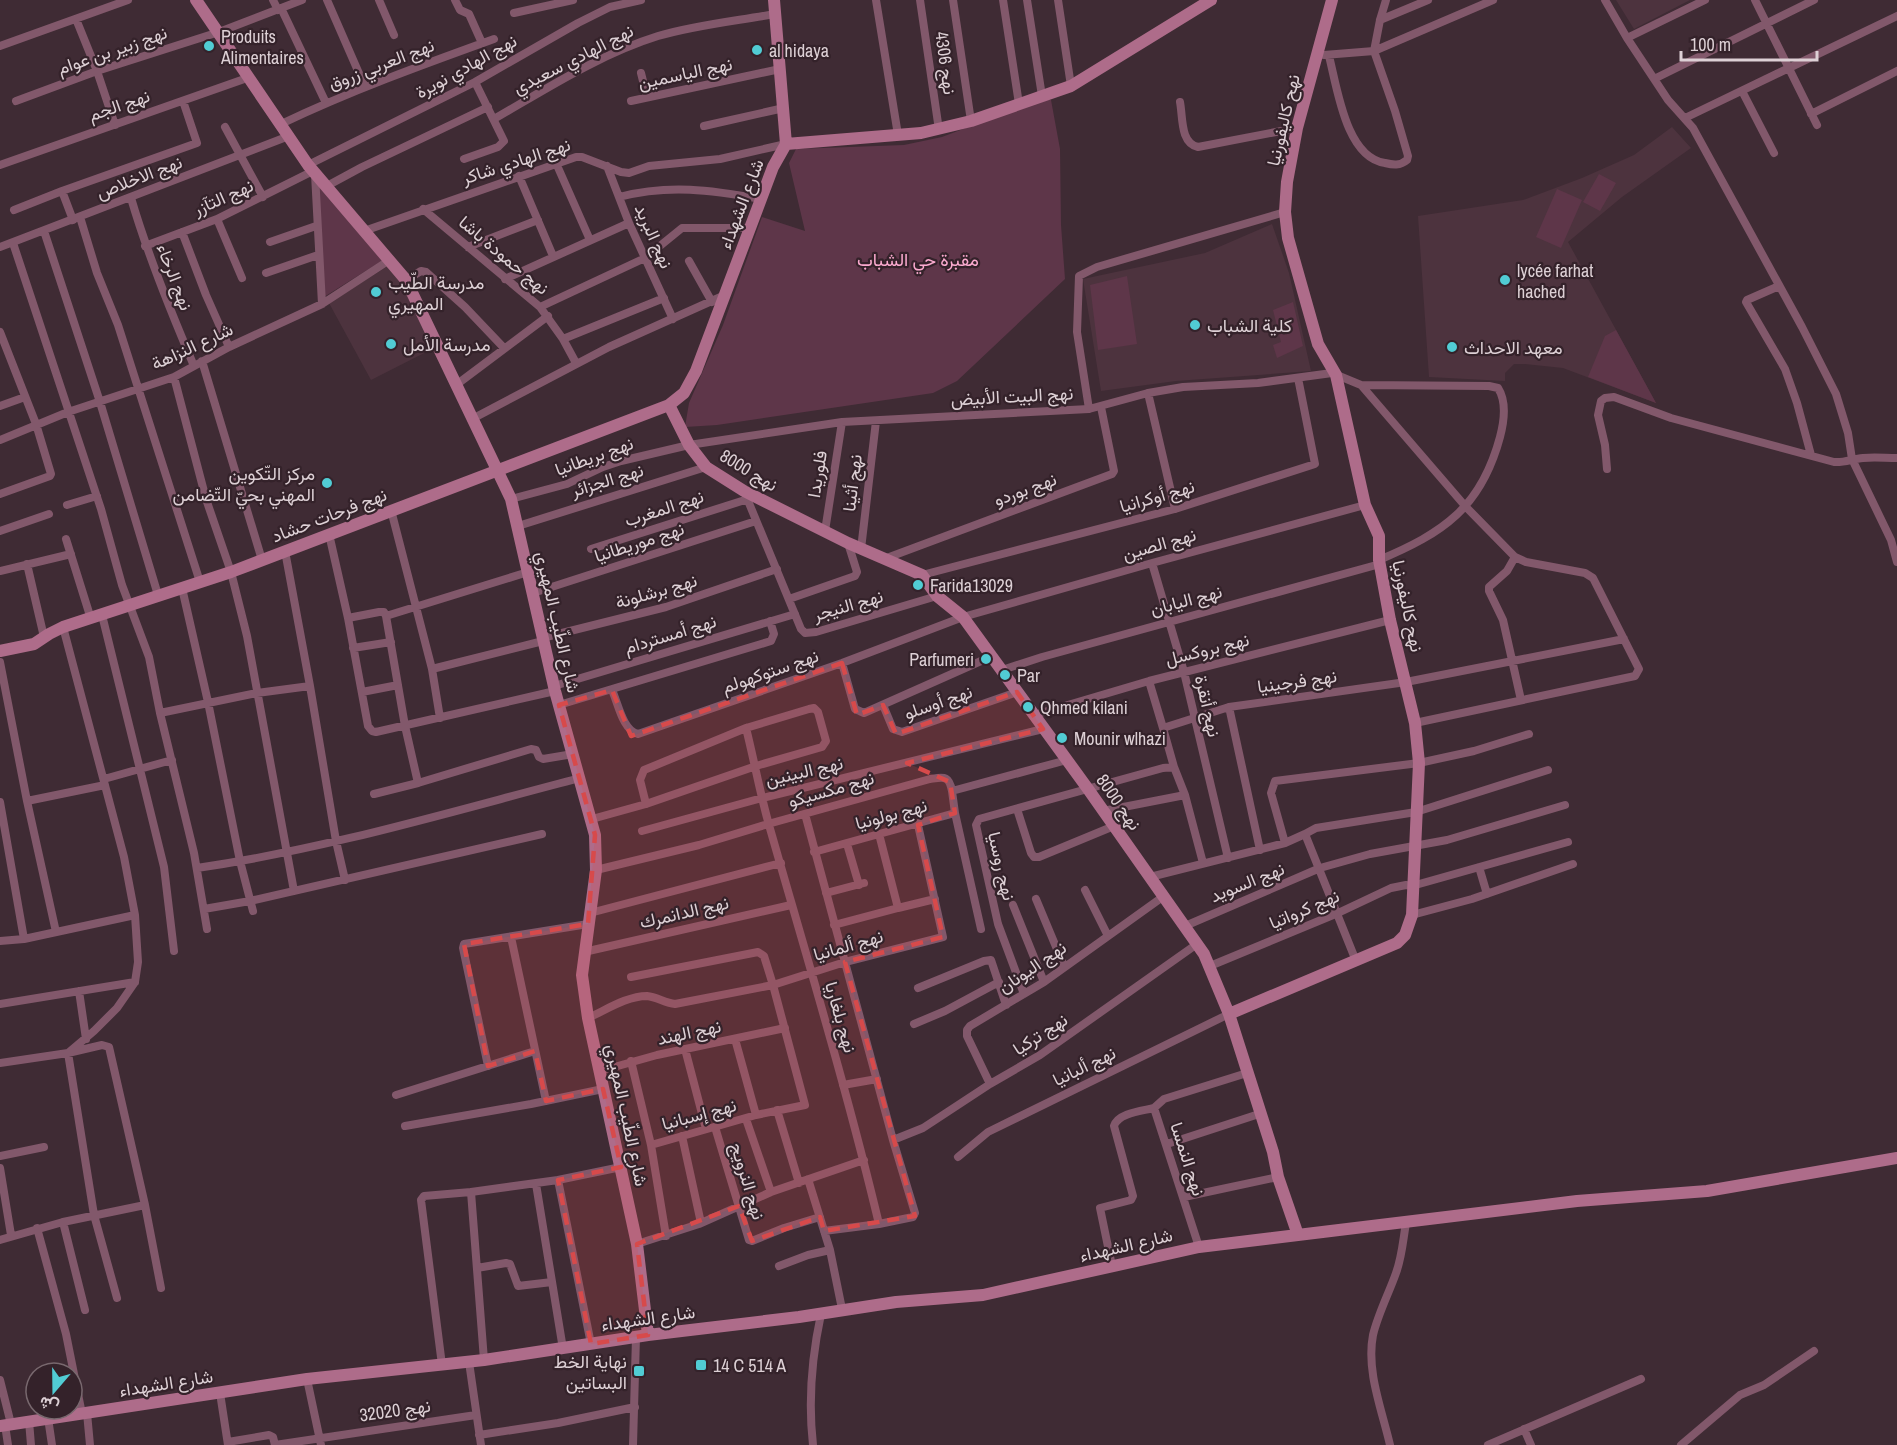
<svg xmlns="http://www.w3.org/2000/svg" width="1897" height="1445" font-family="'Archivo Narrow',Vazirmatn,sans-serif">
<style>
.built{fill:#4d333e}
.green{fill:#5e3649}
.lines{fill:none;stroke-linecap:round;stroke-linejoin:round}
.street{stroke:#82586b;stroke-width:8}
.secondary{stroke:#ae6c8a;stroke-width:12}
.marked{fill:#d74a4b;fill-opacity:0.2;stroke:#d74a4b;stroke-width:4.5;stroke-dasharray:12 8;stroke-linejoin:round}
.poi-dot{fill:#51ccd4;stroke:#34222a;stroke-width:2}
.labels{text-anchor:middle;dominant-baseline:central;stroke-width:4.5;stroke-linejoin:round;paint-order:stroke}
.poi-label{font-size:18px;fill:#ddd0d5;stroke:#34222a;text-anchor:start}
.street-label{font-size:18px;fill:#ddd0d5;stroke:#34222a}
.park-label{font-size:18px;fill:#fbaacf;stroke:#34222a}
</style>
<rect width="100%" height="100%" fill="#3f2b34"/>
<path class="built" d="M 1616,0 L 1690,0 L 1634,29 Z
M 1672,127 L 1691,148 L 1622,197 L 1568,242 L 1656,403 L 1563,368 L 1525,364 L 1514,364 L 1505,373 L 1505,381 L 1429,377 L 1418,216 L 1523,200 L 1582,178 L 1634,155 Z
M 1272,224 L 1289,273 L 1311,371 L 1176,381 L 1101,391 L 1083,279 L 1205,253 Z
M 388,266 L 402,281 L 434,348 L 371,380 L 329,303 Z"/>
<path class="green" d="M 1042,99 L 1051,100 L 1060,149 L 1061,225 L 1065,279 L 957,381 L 933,393 L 717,425 L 685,427 L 689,403 L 723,325 L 762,217 L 805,231 L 789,163 L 796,149 L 904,145 L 942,137 Z
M 1599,174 L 1616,183 L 1600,211 L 1583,202 Z
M 315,180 L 383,260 L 324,297 Z
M 1557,189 L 1582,200 L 1561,248 L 1536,237 Z
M 1127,276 L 1137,344 L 1098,350 L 1090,285 Z
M 1293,302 L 1303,346 L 1277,358 L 1273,345 L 1281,342 L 1273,310 Z
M 1616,330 L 1656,403 L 1588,377 L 1605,336 Z"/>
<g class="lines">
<path class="street" d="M 273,0 L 278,10
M 327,0 L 365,87
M 379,0 L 394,35
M 455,0 L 460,10 L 469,14 L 482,43
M 876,0 L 898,135
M 920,0 L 939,130
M 953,0 L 971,121
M 1003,0 L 1019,104
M 1027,0 L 1042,96
M 1058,0 L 1071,86
M 1605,0 L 1627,38 L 1668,100 L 1693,128 L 1802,327 L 1836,394 L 1848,433 L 1852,459 L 1891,540 L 1897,562
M 1755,0 L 1817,125
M 281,8 L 326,103
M 514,13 L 573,0
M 76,19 L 97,71 L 115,125
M 1380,20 L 1428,0
M 1627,38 L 1705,0
M 0,46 L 128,0
M 1324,55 L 1374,51 L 1493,0
M 1329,56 C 1337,87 1346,158 1385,163 C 1393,165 1400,166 1407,160 L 1408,156 L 1395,111 L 1374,51 L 1380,20 L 1386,0
M 641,73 L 647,97
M 1654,79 L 1814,0
M 1742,91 L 1774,153
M 16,101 L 97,71 L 219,32 L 302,0
M 631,101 L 780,69
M 1180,102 C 1183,117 1180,143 1198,147 L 1297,128
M 1811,114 L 1897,71
M 1685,118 L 1897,16
M 494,119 C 546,89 600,54 658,36 C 696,25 736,21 775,14
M 281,124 C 350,91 422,65 494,39
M 704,126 L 784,108
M 225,127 L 263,197
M 464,159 L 498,147 L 504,141 L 475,82
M 556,163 L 590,240
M 0,165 L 250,77
M 308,165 L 475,82 L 578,23 L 610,7 L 641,0
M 607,166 L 629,223 L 673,319
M 315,174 L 322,304
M 519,176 L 553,256
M 325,187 L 362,167 L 488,107
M 62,191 L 73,220
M 619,197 C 669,184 711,190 761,199
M 131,198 C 148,256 170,310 194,366
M 423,209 L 540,307 L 563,339 L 576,363
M 14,210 L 62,191 L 197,143 L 183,101
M 80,217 L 97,273 L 118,325 L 200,582
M 217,219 L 242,278
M 44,231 L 100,402 L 158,595
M 364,231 L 576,157 L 582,157 L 621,172 L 629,173 L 649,166 L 720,159 L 786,144
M 182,232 L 206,295 L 229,347
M 270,242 L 316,226
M 13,243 L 101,509 L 122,585 L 149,657 L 160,713 L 194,853 L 207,929
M 145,246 L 217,219 L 313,171
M 0,247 L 289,136
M 468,247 L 538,220
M 689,261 L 712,302
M 266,273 L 318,255
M 505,279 L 629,223
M 406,280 L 421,271 L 426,272 L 465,307 L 504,348
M 1779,286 L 1747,300 L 1746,302 L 1785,369 L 1797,403 L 1811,455
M 540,307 L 645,258 L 682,228 L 749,228
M 0,332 L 36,424 L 51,474 L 50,476 L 0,494
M 563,339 L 664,298
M 202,361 L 262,560
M 174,377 L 206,499 L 231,572 L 247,636 L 294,891
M 456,385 L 548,316
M 1361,385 L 1466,507 L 1515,557 L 1526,562 L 1585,573 L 1593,578 L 1639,669 L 1635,676 L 1415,723
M 1148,393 L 1175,509
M 0,406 L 25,397
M 1089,409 L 1077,332 L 1079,276 L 1097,267 L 1285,212
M 472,419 L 609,347 L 725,295
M 0,440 L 68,412 L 174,377 L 229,347 L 322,304 L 388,261
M 1607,469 L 1605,445 L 1598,415 L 1601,401 L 1605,398 L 1614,397 L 1671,418 L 1834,462 C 1844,463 1852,459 1863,458 C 1874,457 1885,458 1897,458
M 744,491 L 801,629 L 805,633 L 816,632 L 937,596
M 511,499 L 567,484 L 603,467 L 621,461 L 689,445 L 842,422 L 1089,409 L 1148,393 L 1183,387 L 1258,383 L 1332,373 L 1361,385 L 1489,386 L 1498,388 C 1507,402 1504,422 1500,437 C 1481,508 1443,533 1379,560
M 67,505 L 97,496
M 391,510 L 432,669 L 440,718
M 518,526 L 706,467
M 0,531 L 49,514
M 825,531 L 842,422
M 329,534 L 348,618 L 368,726 L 372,731 L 376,732 L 555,691
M 66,539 L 91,619
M 591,549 L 748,499
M 861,549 L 876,421
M 285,551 L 310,686 L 336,841 L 345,880
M 1515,557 L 1507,571 L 1489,587 L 1489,591 L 1503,620 L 1521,700
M 884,559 L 1112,474 L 1114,471 L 1101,407
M 1152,563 L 1184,672 L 1228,858
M 27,564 L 44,637
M 0,571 L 71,554
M 922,575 L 1175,509 L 1315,464 L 1298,378
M 182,588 L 208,702 L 240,861 L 253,911
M 533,593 L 756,521
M 789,599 L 855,576 L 857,572 L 848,543
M 102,615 L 164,867 L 174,951
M 348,618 L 379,612 L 384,612 L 386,616
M 63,627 L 124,857 L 135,915 L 138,962 L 135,982 L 117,1008 L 94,1031 L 68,1053 L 94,1215 L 117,1298
M 542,638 L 666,607 L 777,569
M 353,648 L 391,642
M 0,662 L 27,801 L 56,932
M 842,663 L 855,709 L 864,713 L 990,657
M 432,669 L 543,641
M 1002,670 L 1042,657 L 1380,564
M 1149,681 L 1163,728 L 1229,707 L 1406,682 L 1624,639
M 554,686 L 795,614
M 612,690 C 618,703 623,731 638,734 L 842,663 L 963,617 L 1152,563 L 1365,505
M 362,692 L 398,685
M 559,705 L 771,641 L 774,634 L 770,621
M 883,705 L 893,729 L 902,732 L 1017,692
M 1229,707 L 1260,850
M 160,713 L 257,693 L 310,686
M 1034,715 L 1149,681 L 1390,620
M 1163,728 L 1174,767
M 104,779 L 172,760
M 418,783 L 405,726 L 386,616 L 528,572
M 374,794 L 418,783 L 531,749 L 536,750 L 539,757 L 543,759 L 573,754
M 27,801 L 105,785
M 0,802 L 24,939
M 646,804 L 640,780 L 644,770 L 746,728
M 1017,809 L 1031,853 L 1034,857 L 1039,857 L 1114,826
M 1103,811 L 1185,795
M 955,813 L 981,929
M 805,814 L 893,1140 L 915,1213 L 913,1217 L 879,1224
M 592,819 L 646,804 L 756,766 L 822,747 L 826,741 L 818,712 L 814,708 L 809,709 L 746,728 C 754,760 760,793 769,825 C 807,958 847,1090 879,1224 L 824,1231
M 642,831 L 762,798 L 1043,729
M 1305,834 L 1316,828 L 1416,812 L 1548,770
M 1285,843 L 1271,793 L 1275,781 L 1419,763 L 1474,751 L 1529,734
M 847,844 L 859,885
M 814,852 L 955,813 L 952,791
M 1479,867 L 1487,894
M 197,868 C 327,849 453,811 580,778
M 596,870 L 699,845 L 768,824 L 930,779 C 944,777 949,775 952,791 L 1067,760
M 1150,877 L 1285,843 L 1305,834 L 1356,961
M 1085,890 L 1108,936
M 826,893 L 864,883
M 1036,899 L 1064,966
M 1013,905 L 1044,982
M 898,908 L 935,899
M 204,909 L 250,901 L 542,834
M 590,913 L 781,863
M 1412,915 L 1472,899 L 1573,864
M 834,925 L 898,908 L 879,834
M 1185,926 L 1320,868 L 1370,854 L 1447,840 L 1565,805
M 511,937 L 546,1101
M 0,941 L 24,939 L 135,915
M 584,952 L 791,905
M 1210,966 L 1338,913 L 1391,888 L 1406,885 L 1412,886 L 1568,842
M 918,988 L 984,961 L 991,960 L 1006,1005
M 79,991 L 86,1039
M 1024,994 L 998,924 L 976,825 L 979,819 L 1163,768 L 1174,767 L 1185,795 L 1203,863
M 0,1004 L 135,982
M 588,1018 C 606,1010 627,996 647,996 C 657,997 665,1003 675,1004 L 773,985 L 764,956 L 758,952 L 631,977
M 914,1024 L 945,1011 L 999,982
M 735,1039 L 756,1115
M 685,1049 L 706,1129
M 631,1061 L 651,1145 L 756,1115 L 805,1105 L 773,985 L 845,962 L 943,937 L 918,825
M 0,1063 L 68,1053 L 102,1045 L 109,1047 L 145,1205 L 161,1288
M 488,1066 L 463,948 L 464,944 L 588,924
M 600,1071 L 657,1055 L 785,1028
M 990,1084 L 967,1036 L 967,1030 L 970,1026 L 1044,982 L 1164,896
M 843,1085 L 877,1079
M 396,1095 L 535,1051
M 777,1110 L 799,1183
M 746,1119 L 771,1192
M 405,1126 L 531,1104 L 603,1089
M 715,1127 L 749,1240 L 752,1241 L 784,1228 L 820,1217
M 682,1136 L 701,1223
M 893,1140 L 923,1128 L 990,1084 L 1040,1055 L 1197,944
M 1167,1144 L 1259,1114
M 651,1145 L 666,1236
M 0,1156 L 44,1147
M 958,1157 L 988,1132 L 1229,1014
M 0,1168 L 11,1235
M 558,1180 L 621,1167
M 536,1184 L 563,1349
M 1184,1197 L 1278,1177
M 63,1222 L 85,1310
M 37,1228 L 66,1334 L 82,1414
M 0,1240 L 63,1222 L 145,1205
M 637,1244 L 699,1224 L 771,1192 L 864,1160
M 1199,1247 L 1154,1108 L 1164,1099 L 1247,1073
M 830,1250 L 842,1309
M 779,1266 L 808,1255 L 830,1250 L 808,1179
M 1112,1266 L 1100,1208 L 1131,1200 L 1133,1196 L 1114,1126 C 1118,1113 1142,1111 1154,1108
M 477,1268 L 506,1263 L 510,1264 L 518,1286 L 552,1282
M 484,1360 L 471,1192 L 558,1180 L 591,1344
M 469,1362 L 481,1445
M 442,1365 L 421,1200 L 424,1196 L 471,1192
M 307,1379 L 321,1445
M 0,1380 L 11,1424
M 220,1393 L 228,1445
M 87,1413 L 90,1445
M 48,1418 L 52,1445
M 29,1421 L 31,1445
M 5,1425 L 8,1445
M 1524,1429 L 1531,1445
M 479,1435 L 558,1423 L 635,1407
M 228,1442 L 269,1435 L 273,1437 L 275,1445
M 275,1445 L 476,1415
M 633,1445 L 636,1337
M 813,1445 C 808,1401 812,1356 821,1314
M 1390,1445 C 1382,1410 1366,1371 1373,1335 C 1378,1314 1389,1293 1396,1273 C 1402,1257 1403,1240 1406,1223
M 1488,1445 L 1641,1379
M 1681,1445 L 1740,1395 L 1764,1385 L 1814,1351"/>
<path class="secondary" d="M 196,0 L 308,165 L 406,280 L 511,499 L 555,691 L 595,835 L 596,870 L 582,975 L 588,1018 L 637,1244 L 648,1335
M 786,144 L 921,133 L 971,121 L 1071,86 L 1211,0
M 669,405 L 689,445 L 706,467 L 744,491 L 848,543 L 922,575 L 937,596 L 963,617 L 1088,789 L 1204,954 L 1229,1014 L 1273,1152 L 1278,1177 L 1298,1235
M 0,651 L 34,644 L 49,634 L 63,627 L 231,572 L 669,405 L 684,393 L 696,371 L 761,199 L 773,167 L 786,144 L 774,0
M 1229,1014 L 1397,943 L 1405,935 L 1412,915 L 1419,763 L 1415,723 L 1390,620 L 1379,560 L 1379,536 L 1365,505 L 1336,375 L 1318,344 L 1288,238 L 1285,212 L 1287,182 L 1297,128 L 1332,0
M 0,1426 L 307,1379 L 484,1360 L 648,1335 L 799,1317 L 896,1302 L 983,1295 L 1199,1247 L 1577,1201 L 1707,1191 L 1897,1158"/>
</g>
<path class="marked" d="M 842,663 L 857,715 L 883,705 L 896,734 L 1017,692 L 1043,729 L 907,763 L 950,782 L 955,813 L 918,825 L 943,937 L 845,962 L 915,1216 L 824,1231 L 820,1217 L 752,1241 L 739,1206 L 637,1244 L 648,1335 L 591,1344 L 558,1180 L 621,1167 L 603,1089 L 546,1101 L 535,1051 L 488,1066 L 464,944 L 588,924 L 595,835 L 559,705 L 612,690 L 631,736 Z"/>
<g class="poi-dot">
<circle cx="209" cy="46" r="6"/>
<circle cx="757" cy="50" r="6"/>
<circle cx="1505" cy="280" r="6"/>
<circle cx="376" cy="292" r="6"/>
<circle cx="1195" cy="325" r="6"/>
<circle cx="391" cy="344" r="6"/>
<circle cx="1452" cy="347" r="6"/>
<circle cx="327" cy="483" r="6"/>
<circle cx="918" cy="585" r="6"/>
<circle cx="986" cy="659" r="6"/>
<circle cx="1005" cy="675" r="6"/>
<circle cx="1028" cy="707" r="6"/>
<circle cx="1062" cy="738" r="6"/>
<rect x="695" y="1359" width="12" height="12" rx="3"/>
<rect x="633" y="1365" width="12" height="12" rx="3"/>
</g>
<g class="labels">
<g class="poi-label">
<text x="221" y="36">Produits<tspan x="221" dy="21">Alimentaires</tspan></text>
<text x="769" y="50">al hidaya</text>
<text x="1517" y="270">lycée farhat<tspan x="1517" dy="21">hached</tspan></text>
<text x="388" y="282">مدرسة الطّيب<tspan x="388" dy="21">المهيري</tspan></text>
<text x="1207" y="325">كلية الشباب</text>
<text x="403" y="344">مدرسة الأمل</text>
<text x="1464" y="347">معهد الاحداث</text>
<text x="315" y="473" text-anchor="end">مركز التّكوين<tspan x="315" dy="21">المهني بحيّ التّضامن</tspan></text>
<text x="930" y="585">Farida13029</text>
<text x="974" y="659" text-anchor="end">Parfumeri</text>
<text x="1017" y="675">Par</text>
<text x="1040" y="707">Qhmed kilani</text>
<text x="1074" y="738">Mounir wlhazi</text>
<text x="627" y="1361" text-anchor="end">نهاية الخط<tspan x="627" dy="21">البساتين</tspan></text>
<text x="713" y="1365">14 C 514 A</text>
</g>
<g class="street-label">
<text transform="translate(112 50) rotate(-19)">نهج زبير بن عوام</text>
<text transform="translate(573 59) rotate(-27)">نهج الهادي سعيدي</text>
<text transform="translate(946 63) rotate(82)">نهج 4306</text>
<text transform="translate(381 64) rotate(-21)">نهج العربي زروق</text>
<text transform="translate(466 66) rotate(-29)">نهج الهادي نويرة</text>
<text transform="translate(685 73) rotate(-12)">نهج الياسمين</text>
<text transform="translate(119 105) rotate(-19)">نهج الجم</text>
<text transform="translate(1283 120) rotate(-77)">نهح كاليفورنيا</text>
<text transform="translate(516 161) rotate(-18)">نهج الهادي شاكر</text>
<text transform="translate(139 177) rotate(-21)">نهج الاخلاص</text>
<text transform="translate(223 197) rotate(-24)">نهج التآزر</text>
<text transform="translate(741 204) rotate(-69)">شارع الشهداء</text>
<text transform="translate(654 236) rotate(66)">نهج البريد</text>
<text transform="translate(504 255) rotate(40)">نهج حمودة باشا</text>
<text transform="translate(175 277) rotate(69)">نهج الرخاء</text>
<text transform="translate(192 346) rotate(-25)">شارع النزاهة</text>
<text transform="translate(1012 396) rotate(-3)">نهج البيت الأبيض</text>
<text transform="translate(594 456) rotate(-20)">نهج بريطانيا</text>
<text transform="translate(749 470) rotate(31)">نهج 8000</text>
<text transform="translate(817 474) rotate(-81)">فلوريدا</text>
<text transform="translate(607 480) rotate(-17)">نهج الجزائر</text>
<text transform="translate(852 483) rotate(-83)">نهج أثينا</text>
<text transform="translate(1025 489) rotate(-20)">نهج بوردو</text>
<text transform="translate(1157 496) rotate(-16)">نهج أوكرانيا</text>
<text transform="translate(664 508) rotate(-18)">نهج المغرب</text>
<text transform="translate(329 515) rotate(-21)">نهج فرحات حشاد</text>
<text transform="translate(639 542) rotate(-18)">نهج موريطانيا</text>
<text transform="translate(1159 544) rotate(-16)">نهج الصين</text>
<text transform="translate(656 591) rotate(-16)">نهج برشلونة</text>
<text transform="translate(1186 600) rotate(-15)">نهج اليابان</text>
<text transform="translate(848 605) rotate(-16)">نهج النيجر</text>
<text transform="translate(1408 606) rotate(78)">نهح كاليفورنيا</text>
<text transform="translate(558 622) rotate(77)">شارع الطّيب المهيري</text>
<text transform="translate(670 634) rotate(-17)">نهج أمستردام</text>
<text transform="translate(1207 649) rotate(-14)">نهج بروكسل</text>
<text transform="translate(770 671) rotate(-19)">نهج ستوكهولم</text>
<text transform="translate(1297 681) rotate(-8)">نهج فرجينيا</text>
<text transform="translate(938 702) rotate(-19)">نهج أوسلو</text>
<text transform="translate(1208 706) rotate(77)">نهج أنقرة</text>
<text transform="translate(804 771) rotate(-13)">نهج البينين</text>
<text transform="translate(831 789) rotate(-16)">نهج مكسيكو</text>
<text transform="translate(1119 802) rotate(55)">نهج 8000</text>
<text transform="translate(891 814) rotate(-15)">نهج بولونيا</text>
<text transform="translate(1002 866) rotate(77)">نهج روسيا</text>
<text transform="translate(1247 882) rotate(-22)">نهج السويد</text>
<text transform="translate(1304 909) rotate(-23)">نهج كرواتيا</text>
<text transform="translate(684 912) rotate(-13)">نهج الدانمرك</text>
<text transform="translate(848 945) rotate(-16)">نهج ألمانيا</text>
<text transform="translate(1032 967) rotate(-34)">نهج اليونان</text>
<text transform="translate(841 1017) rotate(74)">نهج بلغاريا</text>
<text transform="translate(689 1032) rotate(-12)">نهج الهند</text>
<text transform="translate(1040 1034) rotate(-33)">نهج تركيا</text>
<text transform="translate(1084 1066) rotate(-26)">نهج ألبانيا</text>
<text transform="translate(699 1114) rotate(-15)">نهج إسبانيا</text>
<text transform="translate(627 1115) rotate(78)">شارع الطّيب المهيري</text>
<text transform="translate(1188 1159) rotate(72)">نهج النمسا</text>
<text transform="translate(748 1181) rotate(73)">نهج النرويج</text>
<text transform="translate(1126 1245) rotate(-13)">شارع الشهداء</text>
<text transform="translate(648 1318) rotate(-8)">شارع الشهداء</text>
<text transform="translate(166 1383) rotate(-9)">شارع الشهداء</text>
<text transform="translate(395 1410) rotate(-8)">نهج 32020</text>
</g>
<g class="park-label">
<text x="918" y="259">مقبرة حي الشباب</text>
</g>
</g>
<g transform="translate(54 1391) rotate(200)"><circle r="28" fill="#34222a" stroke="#78686e" stroke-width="1.5"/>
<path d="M0-4.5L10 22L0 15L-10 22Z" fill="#51ccd4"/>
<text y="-9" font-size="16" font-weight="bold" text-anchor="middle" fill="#ddd0d5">ش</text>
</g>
<path d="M1681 51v9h136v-9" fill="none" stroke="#ddd0d5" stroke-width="3"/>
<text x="1690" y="51" font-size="18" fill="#ddd0d5" stroke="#34222a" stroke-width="4.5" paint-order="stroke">100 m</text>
</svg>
